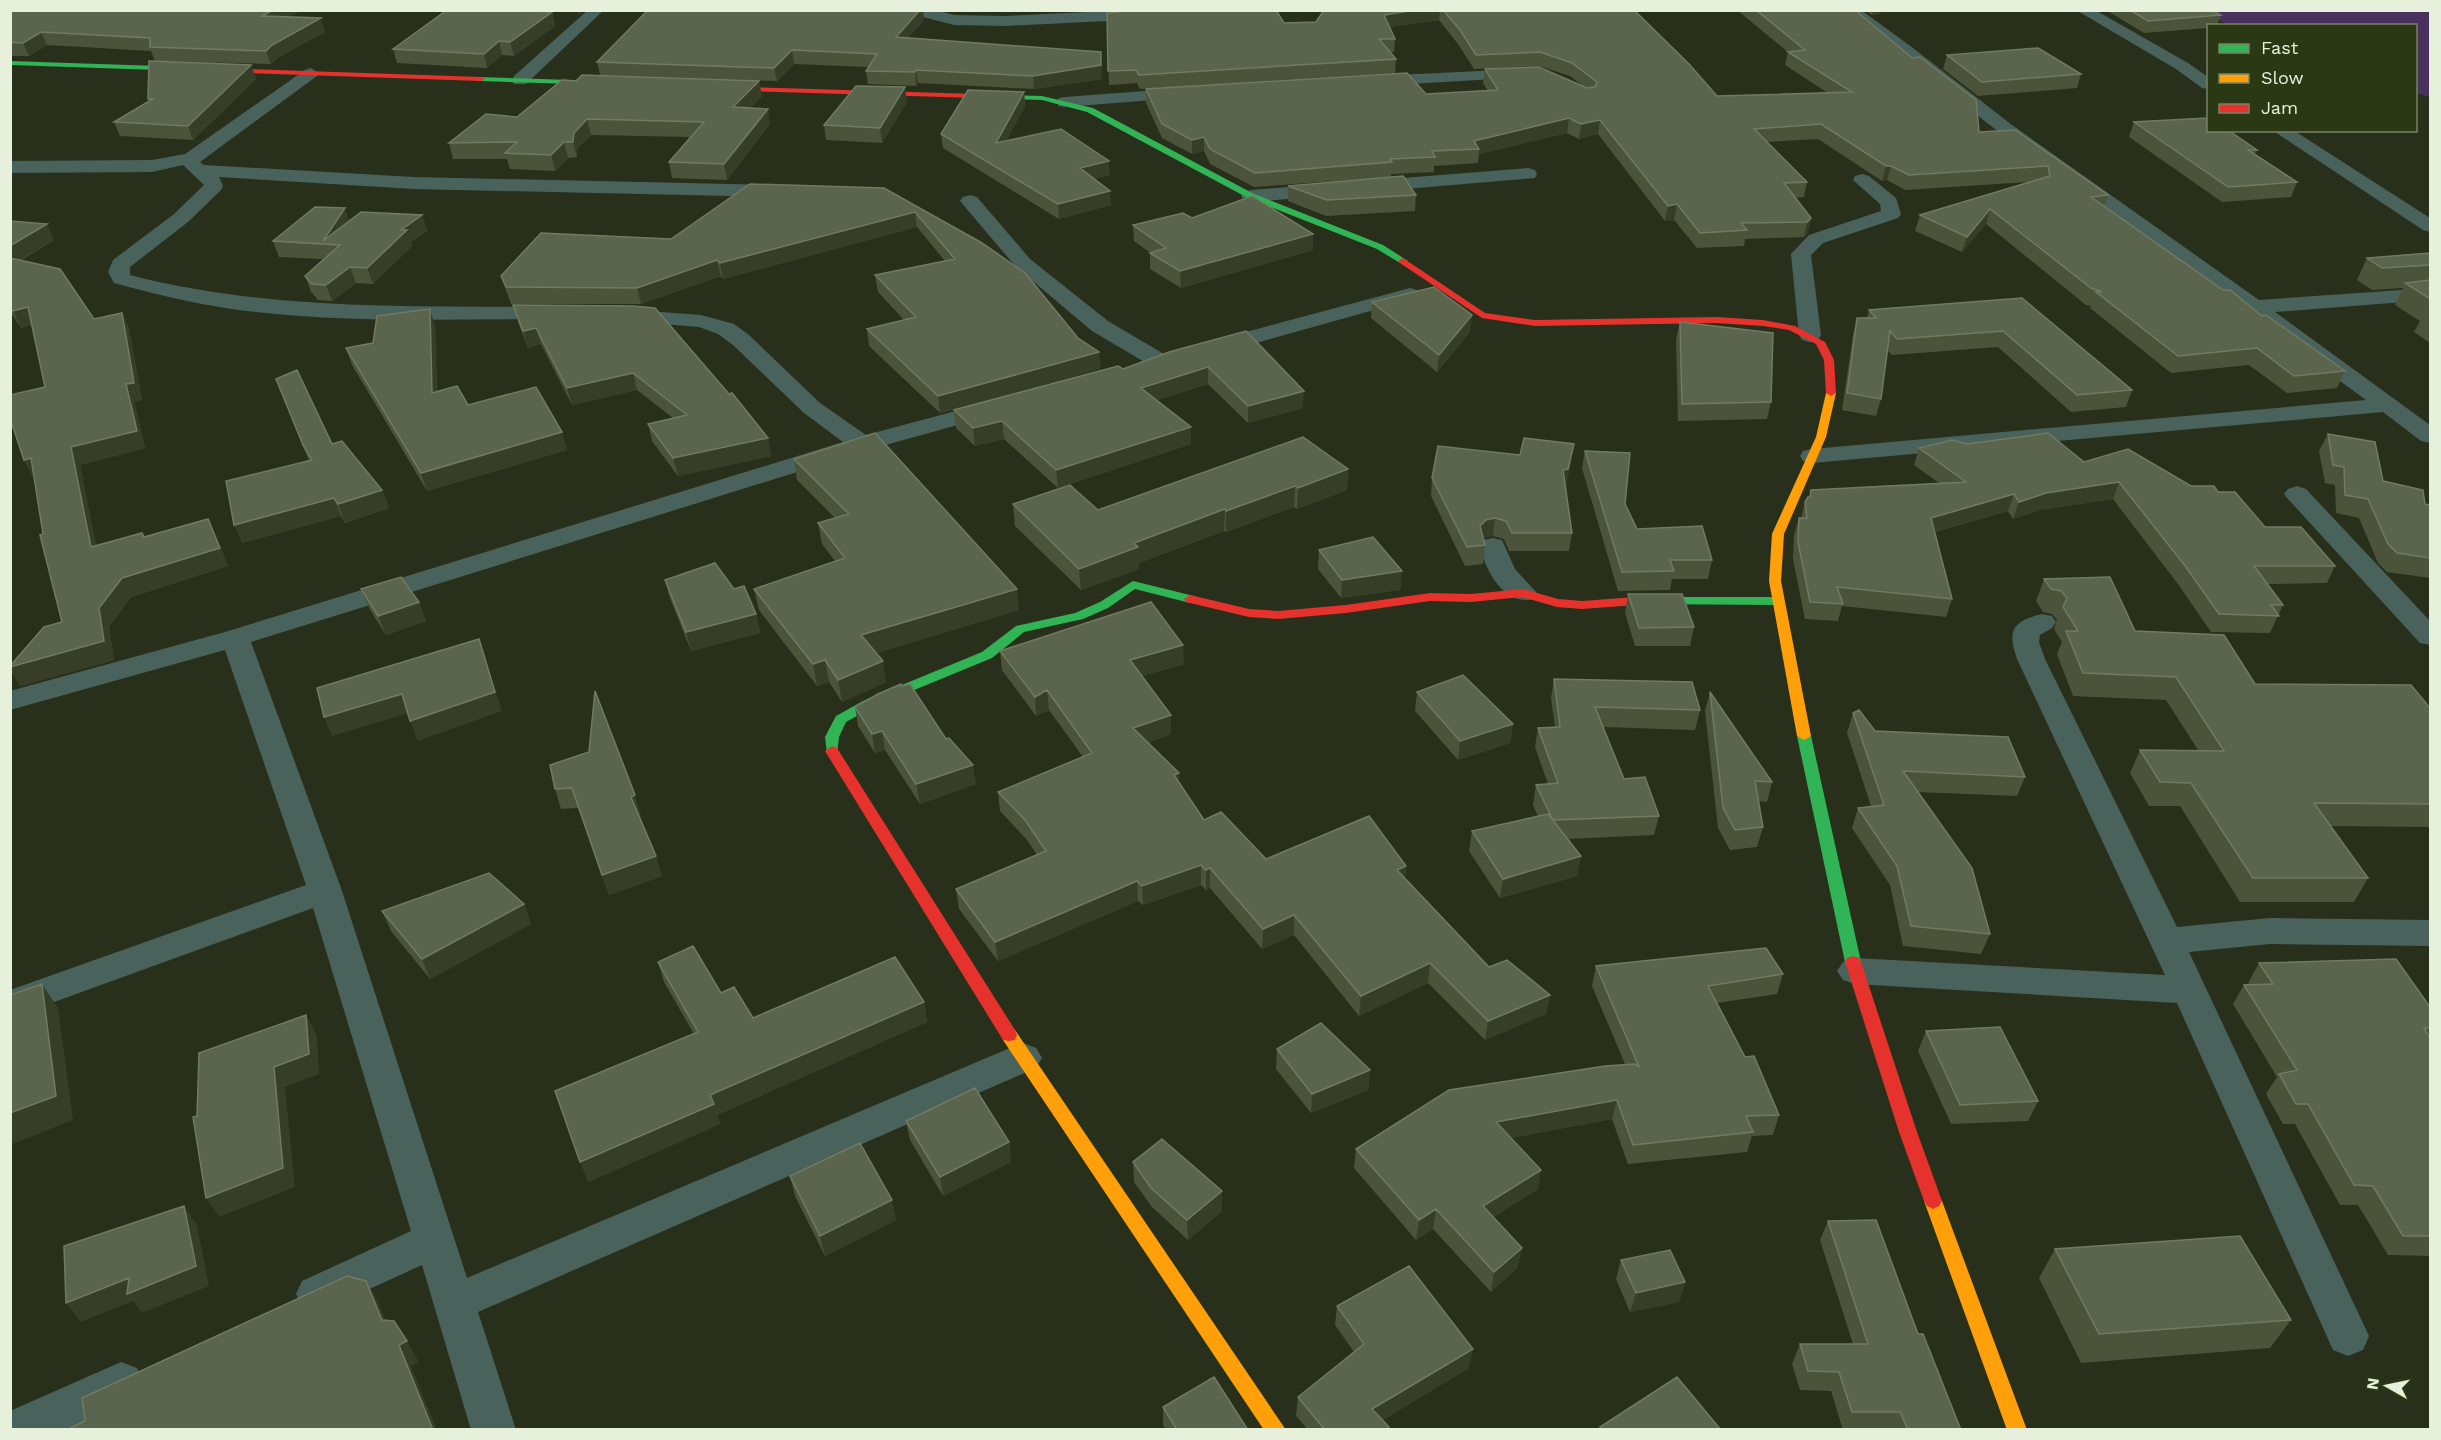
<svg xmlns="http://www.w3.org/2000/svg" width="2441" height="1440" font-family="'Work Sans',sans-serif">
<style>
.green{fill:#48315c}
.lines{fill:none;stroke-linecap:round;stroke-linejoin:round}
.street{fill:#4a625c;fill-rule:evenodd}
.fast{fill:#30b455;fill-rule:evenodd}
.slow{fill:#ff9f0a;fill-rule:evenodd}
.jam{fill:#e5322d;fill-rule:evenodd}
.wall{fill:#4b533b}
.shaded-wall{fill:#363e27}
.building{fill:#5b644c;stroke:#717a62;stroke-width:1.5}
</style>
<rect width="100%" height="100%" fill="#28301b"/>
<path class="green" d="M 2204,11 L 2430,11 L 2430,97 L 2416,93 L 2416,26 L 2228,25 Z"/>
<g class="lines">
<path class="street" d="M 588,10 L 604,10 L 526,84 L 514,84 L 512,80 L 514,76 Z
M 881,10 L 936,10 L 954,15 L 1005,16 L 1127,10 L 1238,10 L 1231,15 L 1005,26 L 954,25 L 923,17 L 888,15 Z
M 1843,10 L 1861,10 L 1913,48 L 2012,125 L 2259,300 L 2430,288 L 2430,300 L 2275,312 L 2430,425 L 2430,443 L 2421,441 L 2383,412 L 1812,463 L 1803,461 L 1800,456 L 1803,451 L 1812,449 L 2366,400 L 2000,133 Z
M 2076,10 L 2095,10 L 2188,63 L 2208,77 L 2208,89 L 2202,88 L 2176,69 Z
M 311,68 L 319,73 L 317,76 L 200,162 L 204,165 L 414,177 L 774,185 L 781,187 L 783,191 L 781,195 L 774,197 L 414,189 L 219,177 L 223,186 L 221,190 L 188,222 L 130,267 L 130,275 C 269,311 412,306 555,307 L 563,308 L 566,313 L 563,318 L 555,319 C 446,319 334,324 225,308 C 187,302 151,293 114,283 L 108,272 L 113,260 L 174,214 L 204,185 L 183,165 L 152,172 L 10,173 L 10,161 L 152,160 L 185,154 L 305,70 Z
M 1523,69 L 1529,71 L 1531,74 L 1529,77 L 1374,86 L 1366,81 L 1374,76 Z
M 1185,88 L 1191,89 L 1193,93 L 1191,97 L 1065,107 L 1059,106 L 1056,102 L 1059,98 L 1065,97 Z
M 2272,130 L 2293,130 L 2430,218 L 2430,232 L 2423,230 Z
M 1528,168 L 1535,170 L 1537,174 L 1535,178 L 1251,202 L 1244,200 L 1241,196 L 1244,192 L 1251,190 Z
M 1862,174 L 1869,176 L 1896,198 L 1901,214 L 1898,218 L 1823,243 L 1811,255 L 1821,335 L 1818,340 L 1810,342 L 1802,340 L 1799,335 L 1791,254 L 1809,235 L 1881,211 L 1880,204 L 1853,180 L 1855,176 Z
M 970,195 L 977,197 L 1030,259 L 1108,321 L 1169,357 L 1172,362 L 1169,367 L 1161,369 L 1153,367 L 1092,331 L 1016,267 L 960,201 L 963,197 Z
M 1410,288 L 1417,290 L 1421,294 L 1417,298 L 1213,355 L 1205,353 L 1202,348 L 1205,343 Z
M 621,309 L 701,315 L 734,324 L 749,335 L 820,403 L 866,435 L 993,401 L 1001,403 L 1005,408 L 1001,413 L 871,449 L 251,642 L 342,891 L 467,1278 L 1010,1048 L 1023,1043 L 1036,1048 L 1042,1058 L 1036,1068 L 478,1312 L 516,1430 L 471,1430 L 422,1265 L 317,1313 L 302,1307 L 296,1294 L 302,1281 L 411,1231 L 313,908 L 10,1018 L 10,990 L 306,885 L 225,650 L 10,710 L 10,691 L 225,632 L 843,442 L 804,413 L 733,345 L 718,334 L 699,327 L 613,320 L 610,315 L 613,310 Z
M 2297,486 L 2306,489 L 2430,621 L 2430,645 L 2420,643 L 2288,499 L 2284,494 L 2288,489 Z
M 1493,538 L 1502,540 L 1515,569 L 1537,593 L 1533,599 C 1504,606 1485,570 1480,546 L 1484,540 Z
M 2042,614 L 2052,616 L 2056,622 L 2052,628 L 2040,635 L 2039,642 L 2045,659 L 2177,927 L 2270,918 L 2430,920 L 2430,946 L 2270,944 L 2189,952 L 2369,1336 L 2363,1350 L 2348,1356 L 2333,1350 L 2177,1003 L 1855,984 L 1843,980 L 1837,971 L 1843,962 L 1855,958 L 2165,975 L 2017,659 C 2007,631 2012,621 2042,614 Z
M 121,1362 L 137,1368 L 143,1383 L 137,1398 L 68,1430 L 10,1430 L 10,1411 Z"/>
<path class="fast" d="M 10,61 L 248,69 L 252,71 L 248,73 L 10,65 Z
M 478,77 L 604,81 L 608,83 L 604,85 L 481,81 L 478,81 Z
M 1009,95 L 1042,96 L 1093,108 L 1254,194 L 1383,245 L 1408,261 L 1400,263 L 1377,249 L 1248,198 L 1087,112 L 1042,100 L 1006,99 L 1006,95 Z
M 1133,581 L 1194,596 L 1196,599 L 1190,603 L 1135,589 L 1108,608 L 1083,619 L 1024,632 L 992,658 L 873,707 L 846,722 L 839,737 L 837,754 L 827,754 L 825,737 L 836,716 L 863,701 L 982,652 L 1016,626 L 1075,613 L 1100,602 Z
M 1636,597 L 1778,597 L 1784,601 L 1778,605 L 1632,604 L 1630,601 L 1632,598 Z
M 1804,732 L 1811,736 L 1861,962 L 1859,966 L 1853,968 L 1847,966 L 1845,962 L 1797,736 Z"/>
<path class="slow" d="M 1831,390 L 1836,393 L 1826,437 L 1784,534 L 1781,581 L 1811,736 L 1804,740 L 1797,736 L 1769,581 L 1772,534 L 1816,437 L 1826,393 Z
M 1009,1029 L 1015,1030 L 1286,1430 L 1264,1430 L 1003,1040 L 1001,1035 L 1003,1030 Z
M 1933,1193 L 1939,1196 L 1942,1201 L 2027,1430 L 2007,1430 L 1924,1201 L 1927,1196 Z"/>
<path class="jam" d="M 245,69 L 481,77 L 485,79 L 481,81 L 248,73 L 245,73 Z
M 712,86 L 1009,95 L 1013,97 L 1009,99 L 715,90 L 712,90 Z
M 1403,258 L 1485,313 L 1535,320 L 1716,317 L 1763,320 L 1795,326 L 1825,342 L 1834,360 L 1836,393 L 1831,396 L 1826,393 L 1824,360 L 1816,344 L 1789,330 L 1763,326 L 1716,323 L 1535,326 L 1482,318 L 1400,263 L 1398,261 Z
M 1523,589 L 1558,599 L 1582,601 L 1636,597 L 1642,601 L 1636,605 L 1582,609 L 1557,607 L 1522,597 L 1471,602 L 1430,601 L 1346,613 L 1278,619 L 1249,617 L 1186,602 L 1184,599 L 1190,595 L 1249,609 L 1278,611 L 1346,605 L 1430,593 L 1471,594 Z
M 832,746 L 837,748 L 1015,1030 L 1017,1035 L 1015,1040 L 1009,1041 L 1003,1040 L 825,751 Z
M 1853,956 L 1859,958 L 1861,962 L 1917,1132 L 1942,1201 L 1939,1206 L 1933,1209 L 1927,1206 L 1924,1201 L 1899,1132 L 1845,962 L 1847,958 Z"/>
</g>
<path class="wall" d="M 10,10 L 302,10 L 289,17 L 325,32 L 277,58 L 271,64 L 155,61 L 151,51 L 47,45 L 29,56 L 10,56 Z
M 1324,10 L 1634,10 L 1717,96 L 1828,93 L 1785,65 L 1788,52 L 1737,10 L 1855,10 L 1979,132 L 2108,195 L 2104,206 L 2223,290 L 2345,371 L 2337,388 L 2287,393 L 2249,365 L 2171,373 L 2090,308 L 2091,306 L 2086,305 L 1986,224 L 1962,252 L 1915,231 L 1920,215 L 2028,182 L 1905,190 L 1887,180 L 1882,181 L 1818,139 L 1767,142 L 1807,182 L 1804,197 L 1795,198 L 1811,218 L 1807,234 L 1804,237 L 1745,239 L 1744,246 L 1697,248 L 1674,220 L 1665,221 L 1598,134 L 1579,139 L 1567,133 L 1479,154 L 1478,163 L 1434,166 L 1434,172 L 1391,174 L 1391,177 L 1254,187 L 1210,164 L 1204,151 L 1192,154 L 1162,138 L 1146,103 L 1146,89 L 1426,94 L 1488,91 L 1483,83 L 1485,69 L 1583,86 L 1570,76 L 1539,66 L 1474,69 L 1458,44 L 1439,20 L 1390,27 L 1395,39 L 1394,52 L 1390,52 L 1396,59 L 1395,73 L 1140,89 L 1137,83 L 1109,85 L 1107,13 L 1284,23 L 1316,22 Z
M 1865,10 L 1881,10 L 1880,14 L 1872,15 Z
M 2106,10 L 2211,10 L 2221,15 L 2217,26 L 2208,26 L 2208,28 L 2144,33 Z
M 552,12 L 555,26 L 514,56 L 502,55 L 487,68 L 397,63 L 393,49 Z
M 924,20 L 908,38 L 1102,79 L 1034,89 L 918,83 L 916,86 L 868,84 L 866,71 L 869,67 L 794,64 L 777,81 L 600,75 L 597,62 Z
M 1947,55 L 2081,74 L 2077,88 L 1978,96 L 1943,69 Z
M 251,65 L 256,79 L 193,140 L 120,136 L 114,122 L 149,101 L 148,99 Z
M 1024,92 L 1025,106 L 1006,141 L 1110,175 L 1095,179 L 1111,205 L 1059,219 L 943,148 L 941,134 Z
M 762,96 L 750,108 L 770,124 L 727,180 L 672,178 L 669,162 L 690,137 L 591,135 L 577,149 L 577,157 L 568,158 L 555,171 L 510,169 L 507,159 L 453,159 L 449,143 L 517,117 Z
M 907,102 L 882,143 L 826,140 L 824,125 Z
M 2134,122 L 2257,150 L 2255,154 L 2297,182 L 2291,197 L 2222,202 L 2129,137 Z
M 1288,186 L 1416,195 L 1415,211 L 1326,216 L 1288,201 Z
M 884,188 L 1078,338 L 1099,352 L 1100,369 L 940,413 L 869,346 L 867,329 L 904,320 L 878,292 L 875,275 L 945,261 L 917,227 L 723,279 L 721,276 L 641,304 L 511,304 L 501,276 L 671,239 Z
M 422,215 L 427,231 L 411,242 L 412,246 L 373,284 L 356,283 L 332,301 L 318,300 L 311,292 L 305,276 L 323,259 L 279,257 L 273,241 L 349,221 Z
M 1192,218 L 1313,234 L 1313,250 L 1181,288 L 1150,269 L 1150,253 L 1151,253 L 1134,241 L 1133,225 Z
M 10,221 L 54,240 L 20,261 L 94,319 L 122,313 L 129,329 L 142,400 L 134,401 L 145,448 L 80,465 L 96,546 L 142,533 L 145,537 L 216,537 L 228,566 L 131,597 L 109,627 L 114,660 L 20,686 L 62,622 L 43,534 L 34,477 L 33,477 L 24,460 L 45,387 L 32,325 L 21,328 L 10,311 Z
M 2430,253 L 2430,343 L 2414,332 L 2420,321 L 2395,305 L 2403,288 L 2372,290 L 2357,280 L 2367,258 Z
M 2022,298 L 2132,390 L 2126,407 L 2071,412 L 1998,347 L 1892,355 L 1887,350 L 1881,399 L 1876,416 L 1842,410 L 1853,335 L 1857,318 L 1867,318 L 1869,310 Z
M 1372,302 L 1470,332 L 1437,372 L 1371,318 Z
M 513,305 L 768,438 L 771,456 L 678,476 L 652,441 L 648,424 L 673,418 L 637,390 L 572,405 L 541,344 L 528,348 L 518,322 Z
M 1680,322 L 1771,402 L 1767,419 L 1678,421 L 1676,339 Z
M 435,326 L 437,392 L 468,405 L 562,432 L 567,450 L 427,491 L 352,365 L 346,348 L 373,343 Z
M 1246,331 L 1303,408 L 1248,423 L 1208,384 L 1157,400 L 1191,444 L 1058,488 L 1004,439 L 975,446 L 956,428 L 954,410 L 1123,369 Z
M 276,379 L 332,444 L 382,490 L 389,508 L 345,523 L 341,516 L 242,543 L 309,461 Z
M 2328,434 L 2383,481 L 2425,504 L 2430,505 L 2430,578 L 2387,572 L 2378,563 L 2359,518 L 2336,513 L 2335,485 L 2325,483 L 2319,451 Z
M 1967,444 L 2084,462 L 2218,492 L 2265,527 L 2335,566 L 2327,583 L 2267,584 L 2283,605 L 2270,633 L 2211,632 L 2178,584 L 2113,499 L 2040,510 L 2013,519 L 2008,511 L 1935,532 L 1952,599 L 1946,617 L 1842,606 L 1838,621 L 1805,619 L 1793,559 L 1794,535 L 1799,518 L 1801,518 L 1805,502 L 1809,497 L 1811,490 L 1939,483 L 1914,465 L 1919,448 Z
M 1585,451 L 1625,504 L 1637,529 L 1712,560 L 1708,579 L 1672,579 L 1670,590 L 1618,591 L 1582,468 Z
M 794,459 L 1019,610 L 876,653 L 886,682 L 842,702 L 829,682 L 817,686 L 759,610 L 754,589 L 835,561 L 822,544 L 818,523 L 835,518 L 797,480 Z
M 1571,462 L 1565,487 L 1572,533 L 1569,551 L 1509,551 L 1504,539 L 1493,536 L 1483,538 L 1485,545 L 1483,564 L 1465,566 L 1431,496 L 1432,478 Z
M 1348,469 L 1347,490 L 1297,509 L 1294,507 L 1226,532 L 1224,531 L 1139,563 L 1139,569 L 1081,590 L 1015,526 L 1013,504 L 1098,510 Z
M 1319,550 L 1402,571 L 1400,590 L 1341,598 L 1318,569 Z
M 2044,579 L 2135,631 L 2255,684 L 2430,708 L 2430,827 L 2331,826 L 2368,878 L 2354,902 L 2240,902 L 2180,806 L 2149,806 L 2130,773 L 2140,750 L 2198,750 L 2166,700 L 2073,696 L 2057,654 L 2062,642 L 2054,629 L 2057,620 L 2052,614 L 2043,612 L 2036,601 Z
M 665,580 L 734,589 L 756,614 L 760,633 L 691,651 L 670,598 Z
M 361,589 L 419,602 L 426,621 L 386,635 L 369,608 Z
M 1628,594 L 1694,627 L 1690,646 L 1635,646 L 1625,613 Z
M 1000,651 L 1184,664 L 1142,676 L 1171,734 L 1147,743 L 1179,773 L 1179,783 L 1204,820 L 1266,859 L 1406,866 L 1405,878 L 1489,967 L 1550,995 L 1546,1014 L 1485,1040 L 1428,983 L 1359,1016 L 1294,935 L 1262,949 L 1210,888 L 1206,890 L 1201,885 L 1143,905 L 1138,901 L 998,961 L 959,909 L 956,889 L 1037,855 L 1027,840 L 1000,811 L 998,792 L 1083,757 L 1049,710 L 1036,716 L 1002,670 Z
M 1554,679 L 1700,710 L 1695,730 L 1603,727 L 1624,779 L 1659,816 L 1654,835 L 1567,839 L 1581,856 L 1577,876 L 1500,898 L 1469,851 L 1472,831 L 1538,816 L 1533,805 L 1536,785 L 1548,784 L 1535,747 L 1538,728 L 1555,727 L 1551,698 Z
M 1417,692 L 1513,724 L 1510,743 L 1458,760 L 1415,711 Z
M 1710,692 L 1772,782 L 1767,802 L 1758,801 L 1763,827 L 1757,847 L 1730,850 L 1718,828 L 1705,711 Z
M 855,707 L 976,784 L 920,804 L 885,750 L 875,753 L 858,726 Z
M 1853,713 L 1875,731 L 2025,777 L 2017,796 L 1918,792 L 1990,934 L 1981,954 L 1903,946 L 1890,885 L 1852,828 L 1858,808 L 1871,806 L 1847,733 Z
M 550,765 L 641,815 L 639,816 L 662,876 L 609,895 L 578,808 L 561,809 L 555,789 Z
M 524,904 L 531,924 L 430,979 L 391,931 L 382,911 Z
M 658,962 L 721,993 L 753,1018 L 924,1002 L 927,1022 L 717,1115 L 720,1124 L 588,1182 L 694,1034 L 664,982 Z
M 2259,963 L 2430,1007 L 2430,1256 L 2388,1255 L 2358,1205 L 2340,1205 L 2295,1124 L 2283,1124 L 2266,1094 L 2277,1077 L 2233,1004 L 2244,985 L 2249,984 L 2248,983 Z
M 1596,966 L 1783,974 L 1777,994 L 1717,1003 L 1745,1057 L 1779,1115 L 1773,1135 L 1752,1136 L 1747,1152 L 1628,1164 L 1612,1119 L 1511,1138 L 1538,1189 L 1493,1217 L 1518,1267 L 1491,1292 L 1433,1229 L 1416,1240 L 1354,1168 L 1356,1149 L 1625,1064 L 1592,986 Z
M 1926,1031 L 2038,1101 L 2028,1121 L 1951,1124 L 1918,1051 Z
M 1277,1049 L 1370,1070 L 1368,1090 L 1311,1113 L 1276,1069 Z
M 906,1121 L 1009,1142 L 1011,1162 L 943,1196 L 910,1140 Z
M 1133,1162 L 1222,1191 L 1222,1211 L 1188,1240 L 1152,1207 L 1134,1182 Z
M 790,1176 L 896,1220 L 825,1256 L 795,1196 Z
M 1828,1221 L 1918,1334 L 1961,1430 L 1843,1430 L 1831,1391 L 1800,1390 L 1792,1364 L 1800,1344 L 1853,1344 L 1820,1240 Z
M 2055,1249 L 2291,1320 L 2270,1348 L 2081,1363 L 2039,1278 Z
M 1621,1260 L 1685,1282 L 1679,1302 L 1630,1312 L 1616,1279 Z
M 1337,1306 L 1469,1368 L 1382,1420 L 1388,1430 L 1308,1430 L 1296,1416 L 1298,1397 L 1354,1352 L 1335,1325 Z
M 1163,1407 L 1248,1430 L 1166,1430 L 1163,1425 Z"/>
<path class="shaded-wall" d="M 273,10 L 302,10 L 266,30 L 262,16 Z
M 578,10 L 585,10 L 579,15 Z
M 920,10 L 923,10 L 924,20 L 897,50 L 896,37 Z
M 1415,10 L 1440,10 L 1439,20 L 1383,28 L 1384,15 Z
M 1873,10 L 1881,10 L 1880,14 L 1872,15 Z
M 552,12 L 555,26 L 514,56 L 510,42 Z
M 321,18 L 325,32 L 277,58 L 271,64 L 266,51 L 272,45 Z
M 41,32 L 47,45 L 29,56 L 23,43 Z
M 499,41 L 502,55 L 487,68 L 484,54 Z
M 792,50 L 794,64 L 777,81 L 774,68 Z
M 1101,52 L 1102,79 L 1034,89 L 1033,76 Z
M 251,65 L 256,79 L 193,140 L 188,126 Z
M 916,70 L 918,83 L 916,86 L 915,72 Z
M 759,81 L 762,96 L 736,123 L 733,107 Z
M 905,87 L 907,102 L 882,143 L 880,128 Z
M 1024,92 L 1025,106 L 998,157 L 996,143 Z
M 768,109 L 770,124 L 727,180 L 724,164 Z
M 1569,118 L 1567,133 L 1479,154 L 1479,149 L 1474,141 Z
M 587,119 L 591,135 L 577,149 L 577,157 L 573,142 L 574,133 Z
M 1600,120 L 1598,134 L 1579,139 L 1581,124 Z
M 1204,137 L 1204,151 L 1192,154 L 1192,140 Z
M 564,142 L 568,158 L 555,171 L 551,155 Z
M 1109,161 L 1110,175 L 1081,183 L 1080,168 Z
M 1886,166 L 1891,166 L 1887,180 L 1882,181 Z
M 1110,191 L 1111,205 L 1059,219 L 1058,204 Z
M 1677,204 L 1674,220 L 1665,221 L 1668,206 Z
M 345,208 L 350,223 L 323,241 Z
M 1990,209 L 1986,224 L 1962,252 L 1967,237 Z
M 915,212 L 917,227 L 723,279 L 720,263 Z
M 422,215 L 427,231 L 411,242 L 412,246 L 373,284 L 367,268 L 401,230 Z
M 1811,218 L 1807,234 L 1804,237 L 1807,222 Z
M 47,224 L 54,240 L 10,266 L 10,246 Z
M 1313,234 L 1313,250 L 1181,288 L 1180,271 Z
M 717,260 L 721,276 L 641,304 L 637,288 Z
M 350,267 L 356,283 L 332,301 L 326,285 Z
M 28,307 L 36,324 L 21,328 L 13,311 Z
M 430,309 L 435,326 L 437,411 L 432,393 Z
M 122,313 L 129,329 L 142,400 L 134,401 L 145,448 L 80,465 L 100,565 L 91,547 L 71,447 L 126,384 Z
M 1472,315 L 1470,332 L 1437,372 L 1439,355 Z
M 536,328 L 541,344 L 528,348 L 523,331 Z
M 1099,352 L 1100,369 L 940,413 L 938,396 Z
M 1208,367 L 1208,384 L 1142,405 L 1141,388 Z
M 633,373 L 637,390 L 572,405 L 567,388 Z
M 1304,391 L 1303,408 L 1248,423 L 1248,406 Z
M 1002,421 L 1004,439 L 975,446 L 973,428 Z
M 1191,427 L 1191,444 L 1058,488 L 1056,470 Z
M 562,432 L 567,450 L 427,491 L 421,473 Z
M 768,438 L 771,456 L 678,476 L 673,458 Z
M 1574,444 L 1571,462 L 1566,487 L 1563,470 Z
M 31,458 L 40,475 L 33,477 L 24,460 Z
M 1348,469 L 1347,490 L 1297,509 L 1298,488 Z
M 2119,482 L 2113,499 L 2040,510 L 2013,519 L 2019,502 L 2046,493 Z
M 1295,486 L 1294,507 L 1226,532 L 1226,511 Z
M 382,490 L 389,508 L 345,523 L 338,504 Z
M 2014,494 L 2008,511 L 1926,534 L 1931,518 Z
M 334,498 L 341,516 L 242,543 L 234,525 Z
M 1225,509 L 1224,531 L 1139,563 L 1139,569 L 1081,590 L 1079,569 L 1134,543 Z
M 1495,518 L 1493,536 L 1484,538 L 1480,526 L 1486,520 Z
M 208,519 L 228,566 L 131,597 L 109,627 L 114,660 L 20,686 L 10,670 L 10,667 L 99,608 L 122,578 Z
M 1402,571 L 1400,590 L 1341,598 L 1342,580 Z
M 1017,589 L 1019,610 L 865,657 L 861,635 Z
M 419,602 L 426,621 L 386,635 L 378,616 Z
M 756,614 L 760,633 L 691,651 L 686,632 Z
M 479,639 L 502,711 L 418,741 L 410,721 Z
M 1183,645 L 1184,664 L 1131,679 L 1130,660 Z
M 825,660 L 829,682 L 817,686 L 813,664 Z
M 883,661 L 886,682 L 842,702 L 838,680 Z
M 1047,690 L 1049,710 L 1036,716 L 1035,697 Z
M 402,694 L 409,713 L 332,736 L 324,717 Z
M 1171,715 L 1171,734 L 1133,748 L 1133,728 Z
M 1513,724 L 1510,743 L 1458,760 L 1460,741 Z
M 882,731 L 885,750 L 875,753 L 872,734 Z
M 973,765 L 976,784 L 920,804 L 916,784 Z
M 1179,773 L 1179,792 L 1174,775 Z
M 635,795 L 641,815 L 637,816 L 631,797 Z
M 656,856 L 662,876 L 609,895 L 602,875 Z
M 1581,856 L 1577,876 L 1500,898 L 1503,879 Z
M 1201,865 L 1201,885 L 1143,905 L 1142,886 Z
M 1406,866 L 1404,885 L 1397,870 Z
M 1210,868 L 1210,888 L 1206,890 L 1206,870 Z
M 1137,881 L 1138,901 L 998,961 L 995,942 Z
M 524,904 L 531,924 L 430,979 L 422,959 Z
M 1294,915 L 1294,935 L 1262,949 L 1263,929 Z
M 1430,963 L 1428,983 L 1359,1016 L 1361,996 Z
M 42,984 L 58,1008 L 73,1120 L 10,1145 L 10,1113 Z
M 1550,995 L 1546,1014 L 1485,1040 L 1488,1021 Z
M 924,1002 L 927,1022 L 717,1115 L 720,1124 L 588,1182 L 580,1162 L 710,1095 Z
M 306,1015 L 317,1035 L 319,1074 L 285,1087 L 295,1187 L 219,1217 L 206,1198 L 274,1067 Z
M 1370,1070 L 1368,1090 L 1311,1113 L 1312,1094 Z
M 1617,1100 L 1612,1119 L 1492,1142 L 1496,1122 Z
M 1009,1142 L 1011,1162 L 943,1196 L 940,1177 Z
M 1541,1170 L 1538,1189 L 1480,1226 L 1483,1206 Z
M 1222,1191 L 1222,1211 L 1188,1240 L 1187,1220 Z
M 892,1200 L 896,1220 L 825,1256 L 820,1236 Z
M 184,1206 L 197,1225 L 209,1286 L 142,1313 L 133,1301 L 81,1322 L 66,1303 Z
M 1436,1209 L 1433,1229 L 1416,1240 L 1419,1220 Z
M 1522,1248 L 1518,1267 L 1491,1292 L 1494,1272 Z
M 366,1281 L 378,1302 L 394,1341 L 382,1320 Z
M 1685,1282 L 1679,1302 L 1630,1312 L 1636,1293 Z
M 407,1341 L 419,1362 L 411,1366 L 437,1430 L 433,1430 L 399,1345 Z
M 1473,1349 L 1469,1368 L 1370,1428 L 1372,1409 Z"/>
<path class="building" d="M 10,10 L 273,10 L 262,16 L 321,18 L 272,45 L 266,51 L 150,47 L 150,38 L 41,32 L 23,43 L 10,42 Z
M 447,10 L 518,10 L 552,12 L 510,42 L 499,41 L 484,54 L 393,49 Z
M 648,10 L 920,10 L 896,37 L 1101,52 L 1101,65 L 1033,76 L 916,70 L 915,72 L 866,71 L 877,54 L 792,50 L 774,68 L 597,62 Z
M 1136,10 L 1276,10 L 1284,23 L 1316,22 L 1324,10 L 1415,10 L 1384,15 L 1395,39 L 1379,39 L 1396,59 L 1139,75 L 1136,70 L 1108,71 L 1107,13 Z
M 1443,10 L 1634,10 L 1689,64 L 1717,96 L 1852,92 L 1788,52 L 1805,50 L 1756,10 L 1855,10 L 1912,58 L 1920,57 L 1976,100 L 1979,132 L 2016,130 L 2021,134 L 2108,195 L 2091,197 L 2223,290 L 2230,290 L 2262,316 L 2266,315 L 2345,371 L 2294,376 L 2257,348 L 2178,356 L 2096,292 L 2102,292 L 2091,288 L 1990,209 L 1967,237 L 1920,215 L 2050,176 L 2048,166 L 1909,175 L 1891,166 L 1886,166 L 1821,124 L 1754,129 L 1807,182 L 1784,183 L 1811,218 L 1807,222 L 1741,223 L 1747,230 L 1700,233 L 1677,204 L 1668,206 L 1600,120 L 1581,124 L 1569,118 L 1474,141 L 1479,149 L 1432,151 L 1435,157 L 1390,159 L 1392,162 L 1255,173 L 1210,149 L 1204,137 L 1192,140 L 1162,124 L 1146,89 L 1407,73 L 1426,94 L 1498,90 L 1485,69 L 1539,67 L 1587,88 L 1595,87 L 1597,82 L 1572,63 L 1540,52 L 1476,55 L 1460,30 Z
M 2130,10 L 2211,10 L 2221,15 L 2148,21 Z
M 2038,48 L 2081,74 L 1982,82 L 1947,55 Z
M 149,61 L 251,65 L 188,126 L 114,122 L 153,99 L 148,99 Z
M 582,75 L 759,81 L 733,107 L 768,109 L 724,164 L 669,162 L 704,122 L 587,119 L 574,133 L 573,142 L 564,142 L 551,155 L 505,153 L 517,142 L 449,143 L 486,114 L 517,117 L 562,80 L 576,81 Z
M 856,86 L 905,87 L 880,128 L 824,125 Z
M 968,90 L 1024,92 L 996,143 L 1061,129 L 1109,161 L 1080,168 L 1110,191 L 1058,204 L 941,134 Z
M 2208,118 L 2208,130 L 2228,130 L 2257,150 L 2248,150 L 2297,182 L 2228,187 L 2134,122 Z
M 1403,176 L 1416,195 L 1327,200 L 1288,186 Z
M 750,184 L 884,188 L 982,243 L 1025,273 L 1078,338 L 1099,352 L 938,396 L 867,329 L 916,317 L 875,275 L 955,259 L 915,212 L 720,263 L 717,260 L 637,288 L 506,287 L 501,276 L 541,233 L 671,239 Z
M 1252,196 L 1313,234 L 1180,271 L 1150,253 L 1166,248 L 1133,225 L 1183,213 L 1192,218 Z
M 315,207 L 345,208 L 323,241 L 361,212 L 422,215 L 401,230 L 407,230 L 367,268 L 350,267 L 326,285 L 312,284 L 305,276 L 340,245 L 273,241 Z
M 10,221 L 47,224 L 10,246 Z
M 2430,253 L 2430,265 L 2382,268 L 2367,258 Z
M 10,258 L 60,269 L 94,319 L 122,313 L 134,383 L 126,384 L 137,431 L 71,447 L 91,547 L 142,533 L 144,537 L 208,519 L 220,548 L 122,578 L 99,608 L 104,641 L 10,667 L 10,666 L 44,627 L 62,622 L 40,535 L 43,534 L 31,458 L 24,460 L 10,418 L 10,395 L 45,387 L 28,307 L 13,311 L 10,308 Z
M 2430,280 L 2430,299 L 2405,283 Z
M 1434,287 L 1472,315 L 1439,355 L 1372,302 Z
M 2022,298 L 2132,390 L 2077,395 L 2003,331 L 1897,339 L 1890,331 L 1881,399 L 1847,393 L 1857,318 L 1876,318 L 1869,310 Z
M 513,305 L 633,306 L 655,308 L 729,394 L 732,393 L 768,438 L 673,458 L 648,424 L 687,415 L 633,373 L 567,388 L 536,328 L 523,331 Z
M 430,309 L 432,393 L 457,386 L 468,405 L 536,387 L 562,432 L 421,473 L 346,348 L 373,343 L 377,316 Z
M 1680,322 L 1773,333 L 1771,402 L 1682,404 Z
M 1246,331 L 1304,391 L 1248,406 L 1208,367 L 1141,388 L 1191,427 L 1056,470 L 1002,421 L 973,428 L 954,410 L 1118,366 L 1123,369 L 1169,352 Z
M 297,370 L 332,444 L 342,441 L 382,490 L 338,504 L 334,498 L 234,525 L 226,481 L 312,460 L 303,445 L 276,379 Z
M 875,433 L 1017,589 L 861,635 L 883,661 L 838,680 L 825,660 L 813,664 L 754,589 L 845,558 L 818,523 L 849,514 L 794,459 Z
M 2048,433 L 2084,462 L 2128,449 L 2191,486 L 2214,486 L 2218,492 L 2235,492 L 2265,527 L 2301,527 L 2335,566 L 2254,566 L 2283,605 L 2271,605 L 2279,616 L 2219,614 L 2186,567 L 2119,482 L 2046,493 L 2019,502 L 2014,494 L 1931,518 L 1952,599 L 1837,587 L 1843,604 L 1810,602 L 1798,542 L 1799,518 L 1807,518 L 1805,502 L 1808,497 L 1810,497 L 1811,490 L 1966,482 L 1919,448 L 1952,440 L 1967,444 Z
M 2328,434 L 2375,442 L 2383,481 L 2423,490 L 2425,504 L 2430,505 L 2430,558 L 2397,553 L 2388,544 L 2368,499 L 2345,495 L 2344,467 L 2333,465 Z
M 1303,437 L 1348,469 L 1298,488 L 1295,486 L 1226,511 L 1225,509 L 1134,543 L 1138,547 L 1079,569 L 1013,504 L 1070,485 L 1098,510 Z
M 1524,438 L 1574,444 L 1568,469 L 1563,470 L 1572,533 L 1512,533 L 1506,521 L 1495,518 L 1486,520 L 1480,526 L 1485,545 L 1467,547 L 1432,478 L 1438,446 L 1520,455 Z
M 1585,451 L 1630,453 L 1625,504 L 1637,529 L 1702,526 L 1712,560 L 1670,560 L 1674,571 L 1622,572 Z
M 1373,537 L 1402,571 L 1342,580 L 1319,550 Z
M 715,563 L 734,589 L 744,586 L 756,614 L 686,632 L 665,580 Z
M 401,577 L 419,602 L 378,616 L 361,589 Z
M 2110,577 L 2135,631 L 2224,635 L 2255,684 L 2411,685 L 2430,708 L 2430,804 L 2314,803 L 2368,878 L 2253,878 L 2191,783 L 2160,782 L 2140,750 L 2224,751 L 2176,677 L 2083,673 L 2066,631 L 2078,631 L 2063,607 L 2067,598 L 2061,591 L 2051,589 L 2044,579 Z
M 1628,594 L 1682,594 L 1694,627 L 1639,628 Z
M 1151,602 L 1183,645 L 1130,660 L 1171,715 L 1133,728 L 1179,773 L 1174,775 L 1204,820 L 1221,812 L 1266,859 L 1369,816 L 1406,866 L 1397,870 L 1489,967 L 1507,960 L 1550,995 L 1488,1021 L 1430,963 L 1361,996 L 1294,915 L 1263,929 L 1210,868 L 1206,870 L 1201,865 L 1142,886 L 1137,881 L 995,942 L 956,889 L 1046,851 L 1025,820 L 998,792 L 1092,753 L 1047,690 L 1035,697 L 1000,651 Z
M 479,639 L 495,692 L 410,721 L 402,694 L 324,717 L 317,688 Z
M 1463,675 L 1513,724 L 1460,741 L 1417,692 Z
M 1554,679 L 1692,682 L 1700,710 L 1595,707 L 1624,779 L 1645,777 L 1659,816 L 1553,820 L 1536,785 L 1558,783 L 1538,728 L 1560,727 Z
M 901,684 L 902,686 L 910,684 L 946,739 L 949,738 L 973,765 L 916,784 L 882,731 L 872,734 L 855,707 L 878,694 Z
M 595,691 L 635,795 L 631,797 L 656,856 L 602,875 L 572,788 L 555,789 L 550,765 L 589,752 Z
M 1710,692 L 1772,782 L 1755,781 L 1763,827 L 1735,830 L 1723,808 Z
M 1859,710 L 1875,731 L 2008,737 L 2025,777 L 1903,771 L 1972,868 L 1990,934 L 1911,926 L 1897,866 L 1858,808 L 1884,805 L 1853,713 Z
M 1548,814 L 1581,856 L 1503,879 L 1472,831 Z
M 489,873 L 524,904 L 422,959 L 382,911 Z
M 693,946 L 721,993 L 734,987 L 753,1018 L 895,957 L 924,1002 L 710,1095 L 714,1104 L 580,1162 L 555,1091 L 698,1032 L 658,962 Z
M 1766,948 L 1783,974 L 1708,986 L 1745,1057 L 1754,1056 L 1779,1115 L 1746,1116 L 1753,1132 L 1633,1145 L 1617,1100 L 1496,1122 L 1541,1170 L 1483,1206 L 1522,1248 L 1494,1272 L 1436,1209 L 1419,1220 L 1356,1149 L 1449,1090 L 1605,1066 L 1635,1064 L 1639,1067 L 1596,966 Z
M 2396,959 L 2430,1007 L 2430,1028 L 2424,1028 L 2430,1038 L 2430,1236 L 2403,1236 L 2373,1186 L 2354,1185 L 2308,1104 L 2296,1104 L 2279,1074 L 2297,1070 L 2244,985 L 2273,984 L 2259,963 Z
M 42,984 L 56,1096 L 10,1113 L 10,995 Z
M 306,1015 L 309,1054 L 274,1067 L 283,1168 L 206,1198 L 193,1117 L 197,1116 L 199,1053 Z
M 1321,1023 L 1370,1070 L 1312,1094 L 1277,1049 Z
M 2000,1027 L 2038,1101 L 1960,1105 L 1926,1031 Z
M 975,1088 L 1009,1142 L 940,1177 L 906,1121 Z
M 1162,1139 L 1222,1191 L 1187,1220 L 1151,1188 L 1133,1162 Z
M 860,1143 L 892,1200 L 820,1236 L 790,1176 Z
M 184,1206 L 196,1266 L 127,1294 L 129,1278 L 66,1303 L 64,1246 Z
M 1876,1220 L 1918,1334 L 1923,1334 L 1961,1430 L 1908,1430 L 1900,1412 L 1852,1412 L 1839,1372 L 1808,1371 L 1800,1344 L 1868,1344 L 1828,1221 Z
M 2240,1236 L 2291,1320 L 2099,1334 L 2055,1249 Z
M 1670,1250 L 1685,1282 L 1636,1293 L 1621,1260 Z
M 1409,1266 L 1473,1349 L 1372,1409 L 1389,1427 L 1386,1430 L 1325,1430 L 1298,1397 L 1364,1344 L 1337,1306 Z
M 347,1276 L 366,1281 L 382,1320 L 394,1321 L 407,1341 L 399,1345 L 433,1430 L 66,1430 L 85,1421 L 82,1398 Z
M 1214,1377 L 1248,1430 L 1177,1430 L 1163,1407 Z
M 1677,1377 L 1721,1430 L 1602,1430 L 1600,1427 Z"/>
<rect width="2441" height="1440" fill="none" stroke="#e6f0da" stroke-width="24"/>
<rect x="2207" y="24" width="210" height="108" fill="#2a3813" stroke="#758263" stroke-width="1.5"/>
<rect x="2219" y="44" width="30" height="9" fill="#30b455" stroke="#758263" stroke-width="1.5"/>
<text x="2261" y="54" font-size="18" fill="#e6f0da">Fast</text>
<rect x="2219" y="74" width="30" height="9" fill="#ff9f0a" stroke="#758263" stroke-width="1.5"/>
<text x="2261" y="84" font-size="18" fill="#e6f0da">Slow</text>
<rect x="2219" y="104" width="30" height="9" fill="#e5322d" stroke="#758263" stroke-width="1.5"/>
<text x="2261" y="114" font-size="18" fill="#e6f0da">Jam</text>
<g transform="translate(2387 1386) rotate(279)" stroke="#2a3813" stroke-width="4.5" paint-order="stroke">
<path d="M0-4.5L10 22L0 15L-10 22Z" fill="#e6f0da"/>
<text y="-9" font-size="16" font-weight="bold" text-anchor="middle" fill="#e6f0da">N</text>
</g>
</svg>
